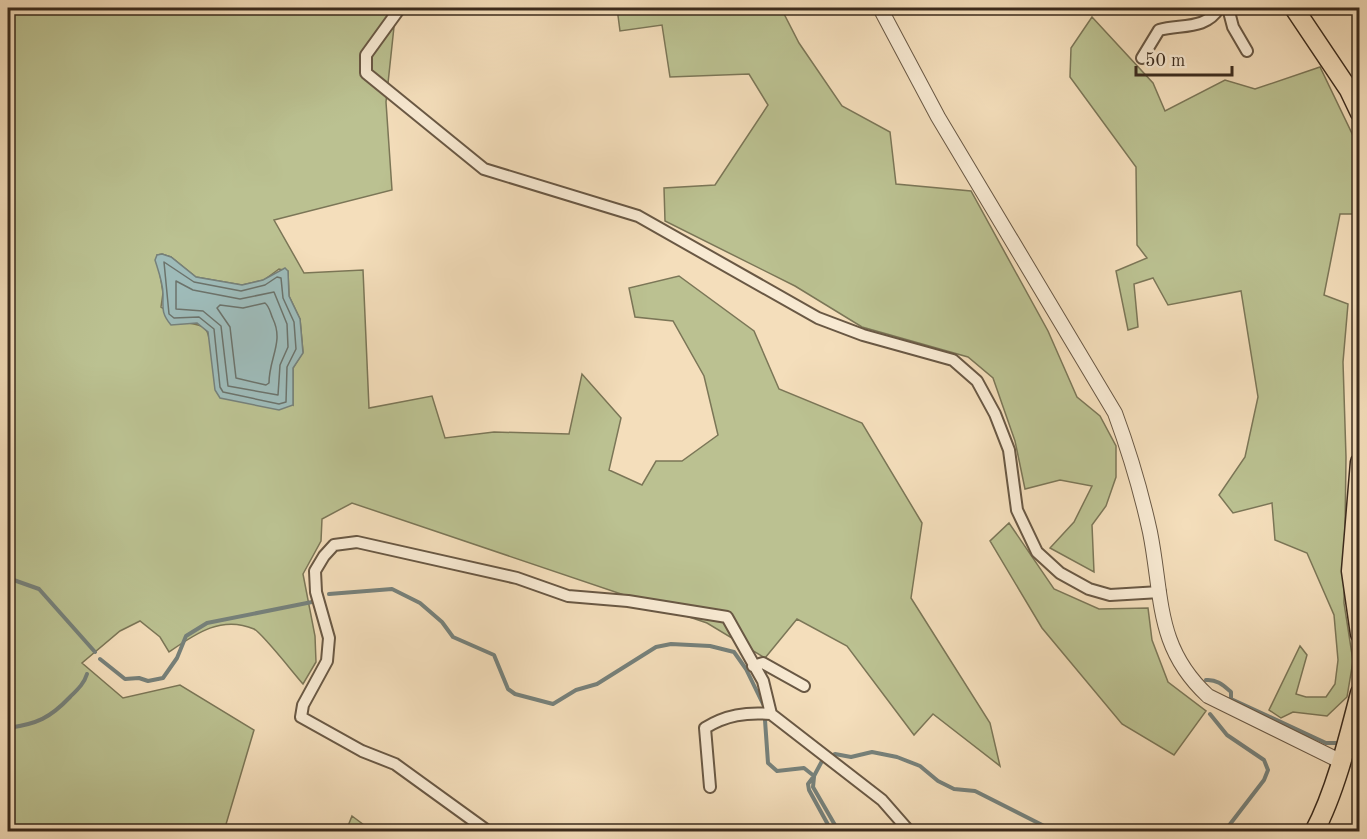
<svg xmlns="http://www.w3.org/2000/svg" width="1367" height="839" font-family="'Old Standard TT',serif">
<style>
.green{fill:#bbc191;stroke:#7b7657;stroke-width:1.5;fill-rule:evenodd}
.water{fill:#9ebbb9;stroke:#76817b;stroke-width:1.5}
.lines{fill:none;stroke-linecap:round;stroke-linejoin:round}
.shore{stroke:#6c736b;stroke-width:1.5}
.stream{stroke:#76817b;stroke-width:4}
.minor-casing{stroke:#695844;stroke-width:14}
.tertiary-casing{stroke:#695844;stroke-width:16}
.primary-casing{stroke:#3b2b1d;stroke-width:21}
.minor{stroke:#f8ead3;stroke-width:10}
.tertiary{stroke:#f8ead3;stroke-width:14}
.primary{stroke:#f4debb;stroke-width:18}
</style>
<rect width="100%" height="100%" fill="#f4debb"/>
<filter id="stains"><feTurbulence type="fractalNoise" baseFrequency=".00333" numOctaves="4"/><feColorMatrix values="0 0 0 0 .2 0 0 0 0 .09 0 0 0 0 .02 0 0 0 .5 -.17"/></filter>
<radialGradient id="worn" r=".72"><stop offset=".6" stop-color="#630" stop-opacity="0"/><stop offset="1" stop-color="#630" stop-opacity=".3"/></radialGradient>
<path class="green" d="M 8,8 L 396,8 L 386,102 L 392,190 L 274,220 L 304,273 L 363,270 L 369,408 L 432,396 L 445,438 L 494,432 L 569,434 L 582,374 L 621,418 L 609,470 L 642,485 L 656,461 L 682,461 L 718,435 L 704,376 L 673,321 L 635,317 L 629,288 L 679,276 L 754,331 L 779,389 L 862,423 L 922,523 L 911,598 L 990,723 L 1000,766 L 933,714 L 914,735 L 847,646 L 797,619 L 765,658 L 707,623 L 352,503 L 322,519 L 321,541 L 303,574 L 315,636 L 316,662 L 303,684 C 294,674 263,634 254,629 C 221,615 195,634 169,652 L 160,637 L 140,621 L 120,631 L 82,663 L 123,698 L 180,685 L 254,730 L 224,831 L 8,831 ZM 162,254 L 171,257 L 196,277 L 242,285 L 264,280 L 279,269 L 288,271 L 289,296 L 300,319 L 303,352 L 293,368 L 293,405 L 209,338 C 206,321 194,326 182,321 C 175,317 168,311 161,307 L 163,293 L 157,255 Z
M 617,8 L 781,8 L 799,43 L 842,106 L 890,132 L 896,184 L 971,191 L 1048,331 L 1077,397 L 1100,416 L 1116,446 L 1116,477 L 1106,506 L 1092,525 L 1094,572 L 1050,548 L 1074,522 L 1092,486 L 1060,480 L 1025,489 L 1015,441 L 993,378 L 968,357 L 862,327 L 795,286 L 665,221 L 664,188 L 715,185 L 768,105 L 749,74 L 670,77 L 662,25 L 620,31 Z
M 1092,17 L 1153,83 L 1165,111 L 1225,80 L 1255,89 L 1320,67 L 1358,146 L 1359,214 L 1340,214 L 1324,295 L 1348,304 L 1343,362 L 1346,457 L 1344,603 L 1353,661 L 1347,697 L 1327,716 L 1293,712 L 1281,718 L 1269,710 L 1300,646 L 1307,655 L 1296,694 L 1306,697 L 1326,697 L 1335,684 L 1338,660 L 1334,615 L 1307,553 L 1275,540 L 1272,503 L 1233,513 L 1219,495 L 1245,457 L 1258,397 L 1241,291 L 1168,305 L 1153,278 L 1134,284 L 1138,327 L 1128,330 L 1116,271 L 1147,258 L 1137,245 L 1136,167 L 1070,77 L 1071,48 Z
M 1009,523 L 1054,589 L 1099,609 L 1148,608 L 1152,640 L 1168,682 L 1206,711 L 1174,755 L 1122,724 L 1042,628 L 990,541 Z
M 352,816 L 372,831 L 346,831 Z"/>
<path class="water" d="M 162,254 L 171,257 L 196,277 L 242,285 L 263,280 L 285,268 L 288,271 L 289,296 L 300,319 L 303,353 L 293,368 L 293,405 L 279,410 L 220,398 L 215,390 L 208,332 L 197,323 L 171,325 C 161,313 163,308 163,294 C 163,283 158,270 155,260 L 157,255 Z"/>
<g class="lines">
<path class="shore" d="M 164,262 L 194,282 L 241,291 L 265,285 L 277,277 L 281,278 L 283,298 L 294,322 L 296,349 L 287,367 L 286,402 L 279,404 L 223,392 L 220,387 L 214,329 L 199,317 L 174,318 L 169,314 Z
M 176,281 L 193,290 L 240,299 L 274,292 L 287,324 L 288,347 L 280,365 L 278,395 L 228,386 L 221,326 L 203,311 L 176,309 Z
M 265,303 C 270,307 270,313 273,319 C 284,342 269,358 269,383 L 266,385 L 236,378 L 230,327 L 217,308 L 220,305 L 243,308 Z"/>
<path class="stream" d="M 8,578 L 39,589 L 95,652
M 329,594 L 392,589 L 420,603 L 442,622 L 453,637 L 494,655 L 508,689 L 515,694 L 553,704 L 576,690 L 597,684 L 656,647 L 671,644 L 710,646 L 734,652 L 746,669 L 764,706 L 768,763 L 777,771 L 804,768 L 814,776 L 822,761 L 835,754 L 851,757 L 872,752 L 897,757 L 920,766 L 938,781 L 954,789 L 975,791 L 1056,832
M 100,659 L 125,679 L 139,678 L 148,681 L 163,678 L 177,658 L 186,636 L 207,623 L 312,602
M 1206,680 C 1217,679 1224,686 1231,692 L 1231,699 L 1326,743 L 1336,743
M 1210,714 L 1227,735 L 1264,760 L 1268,770 L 1264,780 L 1224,832
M 8,728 C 37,724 50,718 70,697 C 77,690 84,684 87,674
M 1359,738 L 1360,738
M 814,776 L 808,784 L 809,790 L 832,832
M 814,777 L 813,787 L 839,832"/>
<g class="minor-casing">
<path id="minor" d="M 400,8 L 366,55 L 366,73 L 484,169 L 638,216 L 818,318 L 863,335 L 953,360 L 977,381 L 995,414 L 1009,450 L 1017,510 L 1037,552 L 1060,573 L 1089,589 L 1110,595 L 1160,592
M 1228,8 L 1233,27 L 1247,51
M 1142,58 L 1159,30 C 1181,24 1206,30 1219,8
M 753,666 L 763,663 L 804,686
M 710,787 L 705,728 C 726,715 746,712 771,714
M 489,832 L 395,764 L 362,751 L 301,717 L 303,705 L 327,661 L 329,638 L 316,592 L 315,571 L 324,556 L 334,545 L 357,542 L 517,578 L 568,596 L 628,601 L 727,617 L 763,681 L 771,714 L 882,800 L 910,832"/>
</g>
<g class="tertiary-casing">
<path id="tertiary" d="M 880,8 L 938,117 L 1115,413 C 1129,451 1141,491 1150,532 C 1163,597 1155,647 1208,696 L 1340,761"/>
</g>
<g class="primary-casing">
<path id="primary" d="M 1294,8 L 1349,90 L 1360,113
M 1360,462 L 1351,571 L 1360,634
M 1314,832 C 1335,793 1349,736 1360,693"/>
</g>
<use href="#minor" class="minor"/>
<use href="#tertiary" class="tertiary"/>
<use href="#primary" class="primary"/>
</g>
<rect width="1367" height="839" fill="none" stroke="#f4debb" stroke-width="30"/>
<rect x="9" y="9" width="1349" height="821" fill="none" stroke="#3b2b1d" stroke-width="3"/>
<rect x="15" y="15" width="1337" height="809" fill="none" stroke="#3b2b1d" stroke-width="1.5"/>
<path d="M1136 66v9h96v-9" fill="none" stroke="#3b2b1d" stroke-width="3"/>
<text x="1145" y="66" font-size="18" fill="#3b2b1d" stroke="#f8ead3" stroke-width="4.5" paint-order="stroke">50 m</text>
<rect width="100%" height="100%" filter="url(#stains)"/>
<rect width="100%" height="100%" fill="url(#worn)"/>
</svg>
